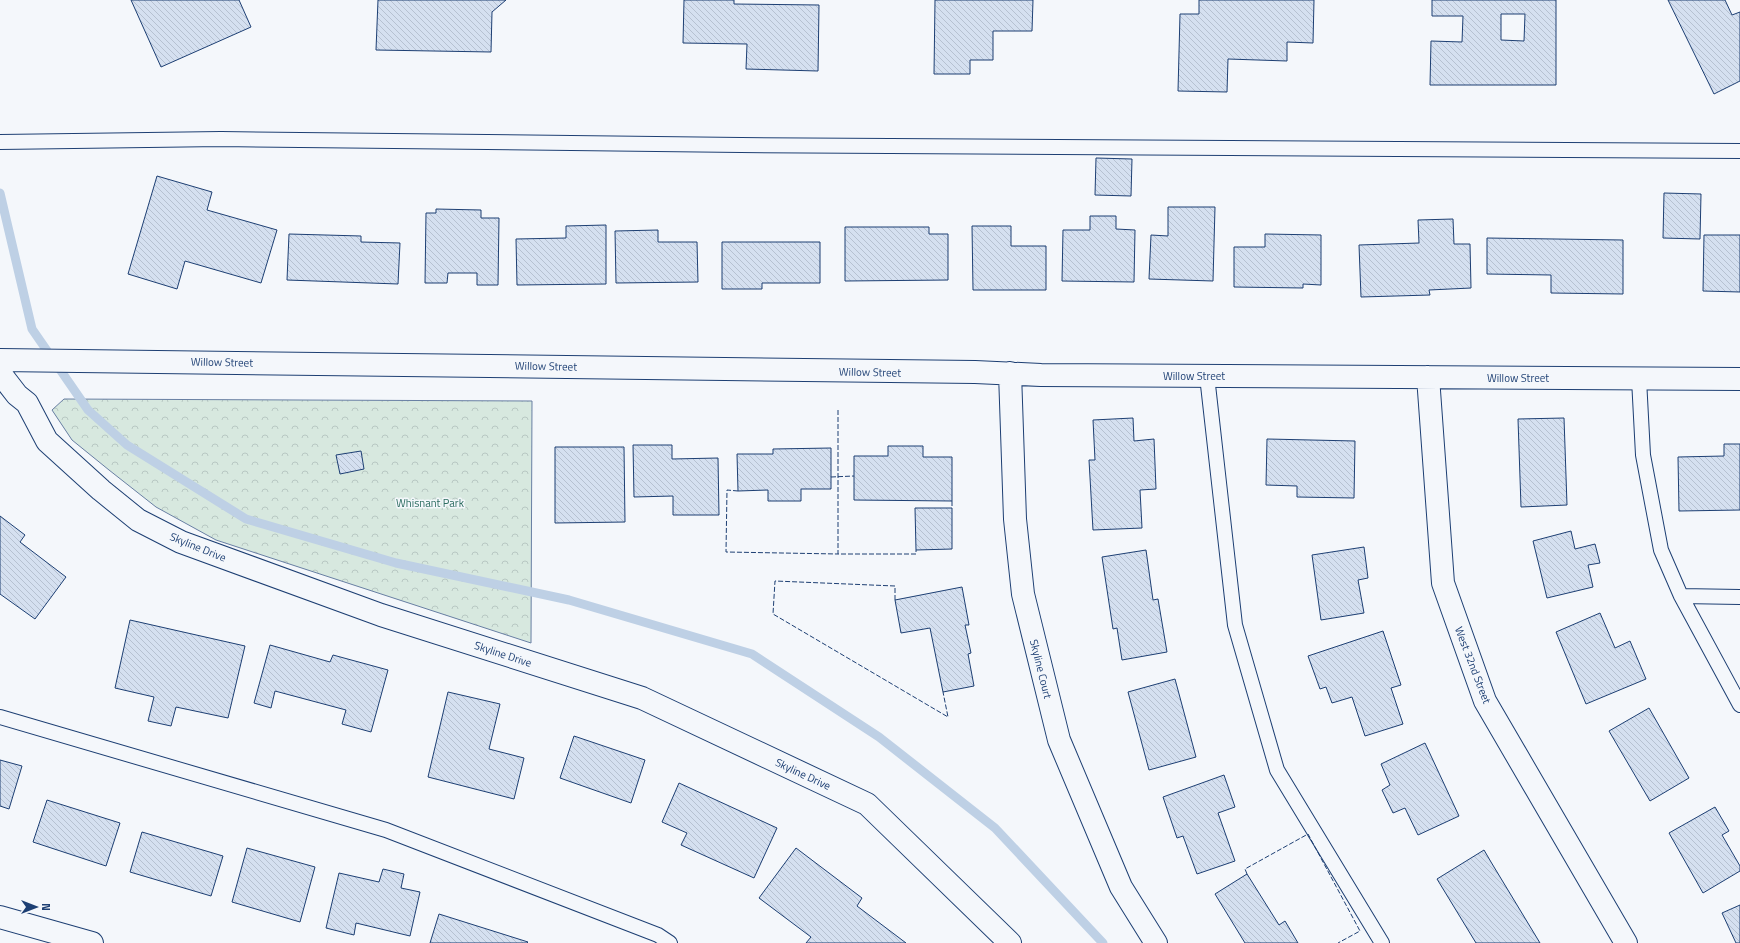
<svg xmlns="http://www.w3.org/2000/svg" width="1740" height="943" font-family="'Titillium Web',sans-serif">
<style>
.forest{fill:url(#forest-crowns);stroke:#687fa3}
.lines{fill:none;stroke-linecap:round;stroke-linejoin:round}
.stream{stroke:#bed0e5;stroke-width:9}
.building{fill:url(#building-back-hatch);stroke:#1d3f73;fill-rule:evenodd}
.lane-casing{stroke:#1d3f73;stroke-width:16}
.street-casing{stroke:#1d3f73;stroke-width:24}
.lane{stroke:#f4f7fb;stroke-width:14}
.street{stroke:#f4f7fb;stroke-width:22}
.fence{stroke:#1d3f73;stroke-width:1;stroke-dasharray:5 2;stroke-linecap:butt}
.labels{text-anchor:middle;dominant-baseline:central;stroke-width:3;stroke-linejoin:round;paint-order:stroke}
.street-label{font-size:11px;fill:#1d3f73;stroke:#f4f7fb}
.park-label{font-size:11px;fill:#2c6c60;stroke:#f4f7fb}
</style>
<defs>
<pattern id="forest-crowns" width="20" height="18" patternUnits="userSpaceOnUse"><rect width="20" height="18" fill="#d7e8df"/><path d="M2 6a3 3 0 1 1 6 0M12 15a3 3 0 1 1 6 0" fill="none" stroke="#b8c8c3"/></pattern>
<pattern id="building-back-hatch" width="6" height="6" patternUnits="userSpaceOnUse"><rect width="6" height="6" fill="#d5e0f0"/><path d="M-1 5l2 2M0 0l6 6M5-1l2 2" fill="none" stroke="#b6c1d1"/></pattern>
</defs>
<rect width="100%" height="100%" fill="#f4f7fb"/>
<path class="forest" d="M 64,399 L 532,401 L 531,643 L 216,540 L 156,507 L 109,470 L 72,440 L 52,410 Z"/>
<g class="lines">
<path class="stream" d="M 0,193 L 32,329 L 88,410 L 127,445 L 246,519 L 396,563 L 569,600 L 752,654 L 879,737 L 995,828 L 1103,943"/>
</g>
<path class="building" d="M 131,0 L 239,0 L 251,27 L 161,67 Z
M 378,0 L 506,0 L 492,12 L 491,52 L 376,50 Z
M 684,0 L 734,0 L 734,4 L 819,5 L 818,71 L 746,69 L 747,44 L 683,43 Z
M 935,0 L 1033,0 L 1032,31 L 993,31 L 993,60 L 970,60 L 970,74 L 934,74 Z
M 1199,0 L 1314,0 L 1313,43 L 1287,42 L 1287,61 L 1228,59 L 1227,92 L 1178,91 L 1180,14 L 1199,14 Z
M 1432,0 L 1556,0 L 1556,85 L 1430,85 L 1431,41 L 1462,42 L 1463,16 L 1432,16 ZM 1501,14 L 1525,14 L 1524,41 L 1501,40 Z
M 1668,0 L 1725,0 L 1732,15 L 1740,12 L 1740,81 L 1714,94 Z
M 1096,158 L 1132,159 L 1131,196 L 1095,195 Z
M 157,176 L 212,192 L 207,210 L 277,230 L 261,283 L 185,261 L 177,289 L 128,274 Z
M 1664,193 L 1701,194 L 1700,239 L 1663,238 Z
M 1168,207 L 1215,207 L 1213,281 L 1149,279 L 1151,235 L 1168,236 Z
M 436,209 L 481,210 L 481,218 L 499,218 L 498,285 L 477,285 L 477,273 L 448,273 L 447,283 L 425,283 L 426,213 L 436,213 Z
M 1090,216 L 1116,216 L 1116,229 L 1135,230 L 1134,282 L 1062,281 L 1063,230 L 1090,230 Z
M 1453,219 L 1454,244 L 1470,244 L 1471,288 L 1429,290 L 1430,295 L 1361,297 L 1359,245 L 1419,243 L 1418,220 Z
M 606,225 L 606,284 L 517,285 L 516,239 L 566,238 L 566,226 Z
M 972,226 L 1011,226 L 1011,246 L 1046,246 L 1046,290 L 973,290 Z
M 845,227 L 929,227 L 929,234 L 948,234 L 948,280 L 845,281 Z
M 658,230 L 658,242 L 697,242 L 698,282 L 616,283 L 615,231 Z
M 289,234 L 361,236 L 361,242 L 400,243 L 398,284 L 287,280 Z
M 1265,234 L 1321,235 L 1321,285 L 1303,284 L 1303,288 L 1234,287 L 1234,247 L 1265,247 Z
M 1704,235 L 1740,235 L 1740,292 L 1703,291 Z
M 1487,238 L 1623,240 L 1623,294 L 1551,293 L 1551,275 L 1487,274 Z
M 722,242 L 820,242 L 820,283 L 762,283 L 762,289 L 722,289 Z
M 1133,418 L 1134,441 L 1154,439 L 1156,489 L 1140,490 L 1142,528 L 1093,530 L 1089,460 L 1095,460 L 1093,420 Z
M 1564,418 L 1567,505 L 1521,507 L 1518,419 Z
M 1267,439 L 1355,441 L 1354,498 L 1297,497 L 1297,486 L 1266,485 Z
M 1724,444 L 1740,444 L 1740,510 L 1679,511 L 1678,457 L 1724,456 Z
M 633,445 L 672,445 L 672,459 L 718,458 L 719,515 L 673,515 L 673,496 L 634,497 Z
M 888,446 L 923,446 L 923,457 L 952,457 L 952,501 L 854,500 L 854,456 L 888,456 Z
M 555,447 L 624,447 L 625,522 L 555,523 Z
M 831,448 L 831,489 L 801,489 L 801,501 L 768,501 L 768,490 L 738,491 L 737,454 L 773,454 L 773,449 Z
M 361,451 L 364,469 L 340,474 L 336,455 Z
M 915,508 L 952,508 L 952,549 L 916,550 Z
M 0,516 L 25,535 L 20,542 L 66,577 L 35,619 L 0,594 Z
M 1571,531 L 1575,549 L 1595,544 L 1600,563 L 1588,565 L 1593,587 L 1547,598 L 1533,541 Z
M 1364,547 L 1368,578 L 1358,580 L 1364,613 L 1321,620 L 1312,555 Z
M 1146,550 L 1153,600 L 1158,599 L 1167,652 L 1122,660 L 1117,628 L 1113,629 L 1102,557 Z
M 962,587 L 969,625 L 965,625 L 971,653 L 968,654 L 974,686 L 943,692 L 930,628 L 901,633 L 895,600 Z
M 1600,613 L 1615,648 L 1630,641 L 1646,679 L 1586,704 L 1556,632 Z
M 130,620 L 245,646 L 228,718 L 176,707 L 171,726 L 148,721 L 154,697 L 115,688 Z
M 1383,631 L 1401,685 L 1391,688 L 1403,724 L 1365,736 L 1352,697 L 1332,703 L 1326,687 L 1320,689 L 1308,656 Z
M 270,645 L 330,662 L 333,655 L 388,670 L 371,732 L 342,724 L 346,710 L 275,691 L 271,708 L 254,703 Z
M 1175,679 L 1196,757 L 1149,770 L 1128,692 Z
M 448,692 L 500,704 L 489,749 L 524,758 L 514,799 L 428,777 Z
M 1649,708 L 1689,778 L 1650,801 L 1609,731 Z
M 574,736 L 645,760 L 631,803 L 560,778 Z
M 1425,743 L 1459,816 L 1418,835 L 1405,808 L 1393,813 L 1382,790 L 1390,785 L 1381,764 Z
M 0,760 L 22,766 L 9,809 L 0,806 Z
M 1224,775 L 1235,807 L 1218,813 L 1235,861 L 1197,874 L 1183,836 L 1177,838 L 1163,797 Z
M 679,783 L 777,828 L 754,878 L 681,845 L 687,833 L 662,822 Z
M 47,800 L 120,823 L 106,866 L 33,842 Z
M 1715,807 L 1729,831 L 1722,835 L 1740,866 L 1740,871 L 1703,893 L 1669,833 Z
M 142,832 L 223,856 L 211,896 L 130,872 Z
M 247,848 L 315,867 L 300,922 L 232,902 Z
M 796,848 L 862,898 L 857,906 L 906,943 L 806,943 L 811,937 L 759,898 Z
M 1484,850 L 1491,862 L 1540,943 L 1476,943 L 1437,879 Z
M 383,869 L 404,874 L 401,888 L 420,892 L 410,936 L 356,923 L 354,935 L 326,928 L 339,873 L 379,882 Z
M 1247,874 L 1279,925 L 1285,921 L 1298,943 L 1245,943 L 1215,894 Z
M 1740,905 L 1740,943 L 1736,943 L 1722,913 Z
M 439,914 L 528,942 L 527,943 L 430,943 Z"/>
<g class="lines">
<g class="lane-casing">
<path id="lane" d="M 0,142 L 221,139 L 741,145 L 1740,151
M 1207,376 L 1235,625 L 1277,770 L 1382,943
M 1639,379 L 1643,455 L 1661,550 L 1681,596 L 1740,705
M 1681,596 L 1740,597
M 0,717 L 386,830 L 658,935 L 670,943"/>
</g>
<g class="street-casing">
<path id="street" d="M 0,360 L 975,372 L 1041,375 L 1740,379
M 0,373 L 17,395 L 27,403 L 47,441 L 101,490 L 138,520 L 181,542 L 381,615 L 642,698 L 867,804 L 1010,943
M 1010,373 L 1015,519 L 1023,594 L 1059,740 L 1121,887 L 1156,943
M 1428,377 L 1443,583 L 1485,701 L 1626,943
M 0,917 L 92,943"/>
</g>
<use href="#lane" class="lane"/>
<use href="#street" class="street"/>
<path class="fence" d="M 838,410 L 838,554 L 916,554 L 916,550
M 831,477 L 854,476
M 738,491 L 727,490 L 726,552 L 838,554
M 952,501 L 952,508
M 895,600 L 895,586 L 775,581 L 773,614 L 948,717 L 943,692
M 1247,874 L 1245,869 L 1308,834 L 1360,931 L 1338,943"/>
</g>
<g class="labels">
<g class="street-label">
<text transform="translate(222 362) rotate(1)">Willow Street</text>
<text transform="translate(546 366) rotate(1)">Willow Street</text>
<text transform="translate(870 372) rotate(1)">Willow Street</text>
<text x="1194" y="376">Willow Street</text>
<text x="1518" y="378">Willow Street</text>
<text transform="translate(198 547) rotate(22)">Skyline Drive</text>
<text transform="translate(503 654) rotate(18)">Skyline Drive</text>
<text transform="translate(1473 665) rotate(69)">West 32nd Street</text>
<text transform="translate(1041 669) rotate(76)">Skyline Court</text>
<text transform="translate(803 774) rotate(25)">Skyline Drive</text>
</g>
<g class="park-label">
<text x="430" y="503">Whisnant Park</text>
</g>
</g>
<g transform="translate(36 907) rotate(90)" stroke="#f4f7fb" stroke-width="3" paint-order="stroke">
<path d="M0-3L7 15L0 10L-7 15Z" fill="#1d3f73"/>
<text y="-6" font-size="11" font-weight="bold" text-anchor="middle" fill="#1d3f73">N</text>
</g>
</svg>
